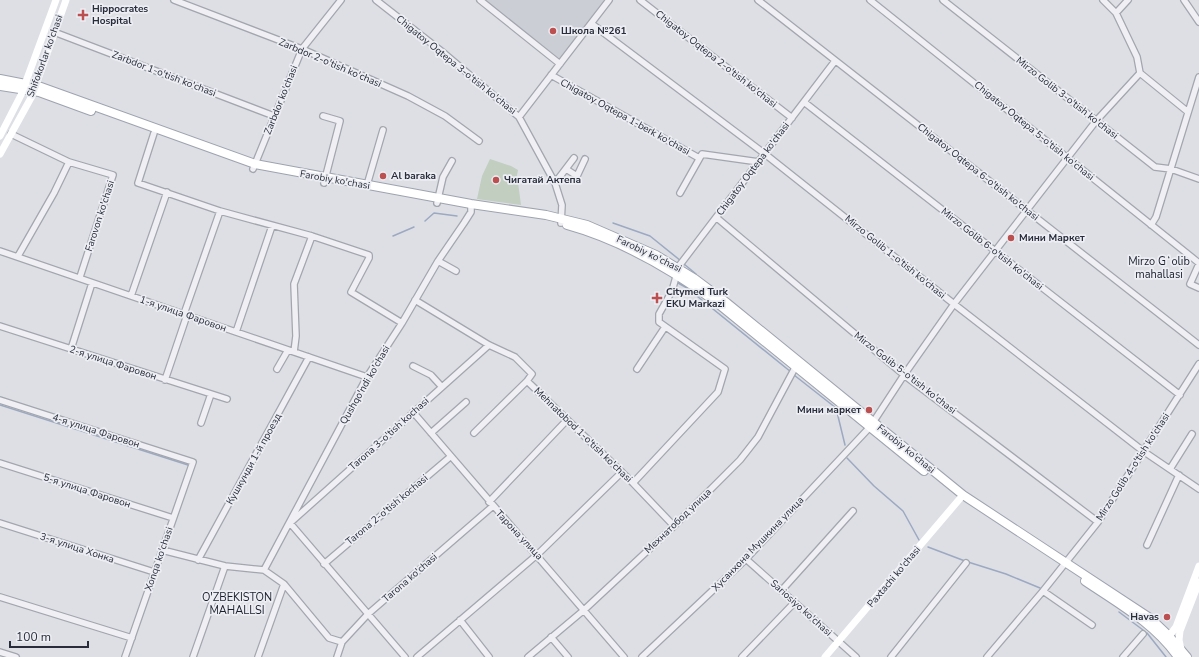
<svg xmlns="http://www.w3.org/2000/svg" width="1199" height="657" font-family="'Nunito Sans',sans-serif">
<style>
.built{fill:#ccced6}
.grass{fill:#c1cec0}
.lines{fill:none;stroke-linecap:round;stroke-linejoin:round}
.stream{stroke:#9ca9c1;stroke-width:1.5}
.street-casing{stroke:#a3a6ae;stroke-width:8}
.primary-casing{stroke:#9ea3af;stroke-width:10}
.street{stroke:#f0f0f4;stroke-width:5.5}
.secondary{stroke:#fff;stroke-width:7}
.primary{stroke:#fff;stroke-width:8}
.poi-dot{fill:#bc5050;stroke:#eceef3;stroke-width:1.5}
.labels{text-anchor:middle;dominant-baseline:central;stroke-width:3.5;stroke-linejoin:round;paint-order:stroke}
.poi-label{font-size:10px;font-weight:bold;fill:#292c3a;stroke:#eceef3;text-anchor:start}
.street-label{font-size:10px;fill:#292c3a;stroke:#eceef3}
.neighbourhood-label{font-size:11px;fill:#1b1e2b;stroke:#eceef3}
</style>
<rect width="100%" height="100%" fill="#dddfe5"/>
<path class="built" d="M 485,0 L 604,0 L 560,59 Z"/>
<path class="grass" d="M 490,159 L 511,166 L 518,170 L 517,175 L 521,205 L 477,199 L 482,176 Z"/>
<g class="lines">
<path class="stream" d="M 425,221 L 434,213 L 457,216
M 613,223 L 650,236 L 681,261
M 393,236 L 414,227
M 684,264 L 696,274
M 678,283 L 687,288 L 791,372
M 794,375 L 836,408 L 845,445
M 0,405 L 188,465
M 847,458 L 874,486 L 903,511 L 919,540
M 928,547 L 965,561
M 968,562 L 1006,574 L 1040,588
M 1119,612 L 1143,630
M 1147,633 L 1166,657"/>
<g class="street-casing">
<path id="street" d="M 174,0 L 302,49 L 408,96 L 445,116 L 479,141
M 376,0 L 445,54 L 519,117 L 555,183 L 562,205 L 561,223
M 480,0 L 560,64
M 640,0 L 792,118
M 758,0 L 1199,345
M 870,0 L 1199,263
M 943,0 L 1155,167 L 1171,169 L 1199,179
M 1103,0 L 1116,13 L 1137,57 L 1140,73 L 1188,112
M 1184,0 L 1199,22
M 1116,13 L 1128,0
M 592,24 L 765,154 L 954,304 L 1143,451 L 1199,489
M 54,32 L 274,116
M 551,75 L 699,158
M 804,102 L 1180,395
M 323,116 L 340,121 L 324,183
M 519,117 L 609,0
M 154,133 L 138,183 L 220,211 L 312,236 L 369,255 L 369,258 L 351,292 L 402,323
M 11,134 L 69,162 L 113,175 L 80,277
M 253,169 L 302,49 L 341,0
M 566,169 L 577,176 L 585,159
M 555,183 L 574,158
M 367,185 L 383,130
M 680,193 L 702,154 L 759,162
M 437,203 L 443,177 L 452,161
M 717,218 L 904,375 L 1098,522
M 1151,225 L 1156,217 L 1199,77
M 0,251 L 367,377
M 18,256 L 54,193 L 69,162
M 438,261 L 456,271
M 1199,264 L 1190,284 L 1199,288
M 131,296 L 167,192
M 415,300 L 489,345 L 515,357 L 532,374 L 527,381 L 474,433
M 184,314 L 220,211
M 0,326 L 227,399
M 236,332 L 272,226
M 71,349 L 92,283
M 294,352 L 296,336 L 294,284 L 312,236
M 413,366 L 431,375 L 442,387
M 277,369 L 288,350
M 637,369 L 665,327
M 165,380 L 187,315
M 527,381 L 633,483 L 674,526
M 0,400 L 193,462 L 125,657
M 413,412 L 624,657
M 201,423 L 211,394
M 431,433 L 466,402
M 0,463 L 173,518
M 1170,469 L 1192,434
M 633,483 L 718,392 L 725,369 L 659,322 L 659,314 L 672,291 L 679,266 L 835,61
M 489,502 L 567,420
M 0,523 L 154,572
M 1147,545 L 1179,475
M 162,550 L 225,566 L 264,570 L 284,584 L 329,638 L 342,642
M 746,559 L 856,657
M 198,560 L 309,357
M 324,564 L 450,457
M 264,570 L 367,377 L 402,323 L 438,261 L 464,223 L 471,212 L 471,204
M 781,591 L 853,511
M 1043,591 L 1092,625
M 0,597 L 132,638
M 460,620 L 489,657
M 551,637 L 568,657
M 0,652 L 16,657
M 193,657 L 225,566
M 258,657 L 284,584
M 337,657 L 342,642 L 368,614 L 493,506
M 405,657 L 290,523 L 489,345
M 417,657 L 538,554 L 622,472
M 528,657 L 584,610 L 674,526 L 740,460 L 758,437 L 797,364
M 642,657 L 746,559 L 870,427 L 904,375 L 954,304 L 1096,121 L 1140,73
M 742,657 L 794,603
M 891,657 L 966,563
M 987,657 L 1043,591 L 1098,522 L 1199,364
M 1123,657 L 1143,634"/>
</g>
<g class="primary-casing">
<path id="primary" d="M 0,79 L 41,87 L 255,164 L 471,204 L 546,215 L 587,225 L 656,255 L 695,279 L 727,303 L 963,495 L 1150,618 L 1169,636 L 1187,657
M 0,86 L 39,92 L 91,111
M 567,225 C 621,240 671,269 716,302 L 924,471
M 1085,581 C 1119,604 1154,623 1178,657"/>
</g>
<use href="#street" class="street"/>
<path class="secondary" d="M 0,136 L 21,95 L 56,0
M 0,154 L 32,96 L 66,0
M 1166,640 L 1176,627 L 1199,566
M 1181,649 L 1179,640 L 1180,631 L 1199,582
M 825,657 L 963,495"/>
<use href="#primary" class="primary"/>
</g>
<g class="poi-dot">
<path d="M81 9h4v4h4v4h-4v4h-4v-4h-4v-4h4z"/>
<circle cx="553" cy="31" r="4"/>
<circle cx="383" cy="176" r="4"/>
<circle cx="496" cy="180" r="4"/>
<circle cx="1011" cy="238" r="4"/>
<path d="M655 292h4v4h4v4h-4v4h-4v-4h-4v-4h4z"/>
<circle cx="869" cy="410" r="4"/>
<circle cx="1167" cy="617" r="4"/>
</g>
<g class="labels">
<g class="poi-label">
<text x="92" y="9">Hippocrates<tspan x="92" dy="12">Hospital</tspan></text>
<text x="561" y="31">Школа №261</text>
<text x="391" y="176">Al baraka</text>
<text x="504" y="180">Чигатай Актепа</text>
<text x="1019" y="238">Мини Маркет</text>
<text x="666" y="292">Citymed Turk<tspan x="666" dy="12">EKU Markazi</tspan></text>
<text x="861" y="410" text-anchor="end">Мини маркет</text>
<text x="1159" y="617" text-anchor="end">Havas</text>
</g>
<g class="street-label">
<text transform="translate(45 56) rotate(-70)">Shifokorlar ko'chasi</text>
<text transform="translate(716 59) rotate(38)">Chigatoy Oqtepa 2-o'tish ko'chasi</text>
<text transform="translate(330 63) rotate(23)">Zarbdor 2-o'tish ko'chasi</text>
<text transform="translate(456 65) rotate(39)">Chigatoy Oqtepa 3-o'tish ko'chasi</text>
<text transform="translate(164 74) rotate(21)">Zarbdor 1-o'tish ko'chasi</text>
<text transform="translate(1067 98) rotate(38)">Mirzo Golib 3-o'tish ko'chasi</text>
<text transform="translate(281 100) rotate(-68)">Zarbdor ko'chasi</text>
<text transform="translate(625 117) rotate(29)">Chigatoy Oqtepa 1-berk ko'chasi</text>
<text transform="translate(1034 131) rotate(39)">Chigatoy Oqtepa 5-o'tish ko'chasi</text>
<text transform="translate(753 169) rotate(-53)">Chigatoy Oqtepa ko'chasi</text>
<text transform="translate(978 172) rotate(38)">Chigatoy Oqtepa 6-o'tish ko'chasi</text>
<text transform="translate(335 180) rotate(10)">Farobiy ko'chasi</text>
<text transform="translate(100 216) rotate(-72)">Farovon ko'chasi</text>
<text transform="translate(992 249) rotate(38)">Mirzo Golib 6-o'tish ko'chasi</text>
<text transform="translate(649 254) rotate(26)">Farobiy ko'chasi</text>
<text transform="translate(895 257) rotate(39)">Mirzo Golib 1-o'tish ko'chasi</text>
<text transform="translate(183 314) rotate(19)">1-я улица Фаровон</text>
<text transform="translate(113 363) rotate(18)">2-я улица Фаровон</text>
<text transform="translate(905 373) rotate(38)">Mirzo Golib 5-o'tish ko'chasi</text>
<text transform="translate(365 385) rotate(-60)">Qushqo'ndi ko'chasi</text>
<text transform="translate(96 431) rotate(18)">4-я улица Фаровон</text>
<text transform="translate(389 434) rotate(-42)">Tarona 3-o'tish kochasi</text>
<text transform="translate(583 435) rotate(44)">Mehnatobod 1-o'tish ko'chasi</text>
<text transform="translate(906 449) rotate(39)">Farobiy ko'chasi</text>
<text transform="translate(254 459) rotate(-61)">Кушкунди 1-й проезд</text>
<text transform="translate(1133 467) rotate(-57)">Mirzo Golib 4-o'tish ko'chasi</text>
<text transform="translate(87 491) rotate(18)">5-я улица Фаровон</text>
<text transform="translate(387 510) rotate(-40)">Tarona 2-o'tish kochasi</text>
<text transform="translate(678 521) rotate(-44)">Мехнатобод улица</text>
<text transform="translate(519 535) rotate(47)">Тарона улица</text>
<text transform="translate(758 544) rotate(-46)">Хусанхона Мушкина улица</text>
<text transform="translate(77 548) rotate(18)">3-я улица Хонка</text>
<text transform="translate(159 559) rotate(-71)">Xonqa ko'chasi</text>
<text transform="translate(894 577) rotate(-50)">Paxtachi ko'chasi</text>
<text transform="translate(410 578) rotate(-41)">Tarona ko'chasi</text>
<text transform="translate(801 608) rotate(42)">Sariosiyo ko'chasi</text>
</g>
<g class="neighbourhood-label">
<text x="1159" y="261">Mirzo Gʻolib<tspan x="1159" dy="13">mahallasi</tspan></text>
<text x="237" y="597">O'ZBEKISTON<tspan x="237" dy="13">MAHALLSI</tspan></text>
</g>
</g>
<path d="M10 641v6h78v-6" fill="none" stroke="#292c3a" stroke-width="2"/>
<text x="16" y="641" font-size="12" fill="#292c3a" stroke="#eceef3" stroke-width="3" paint-order="stroke">100 m</text>
</svg>
